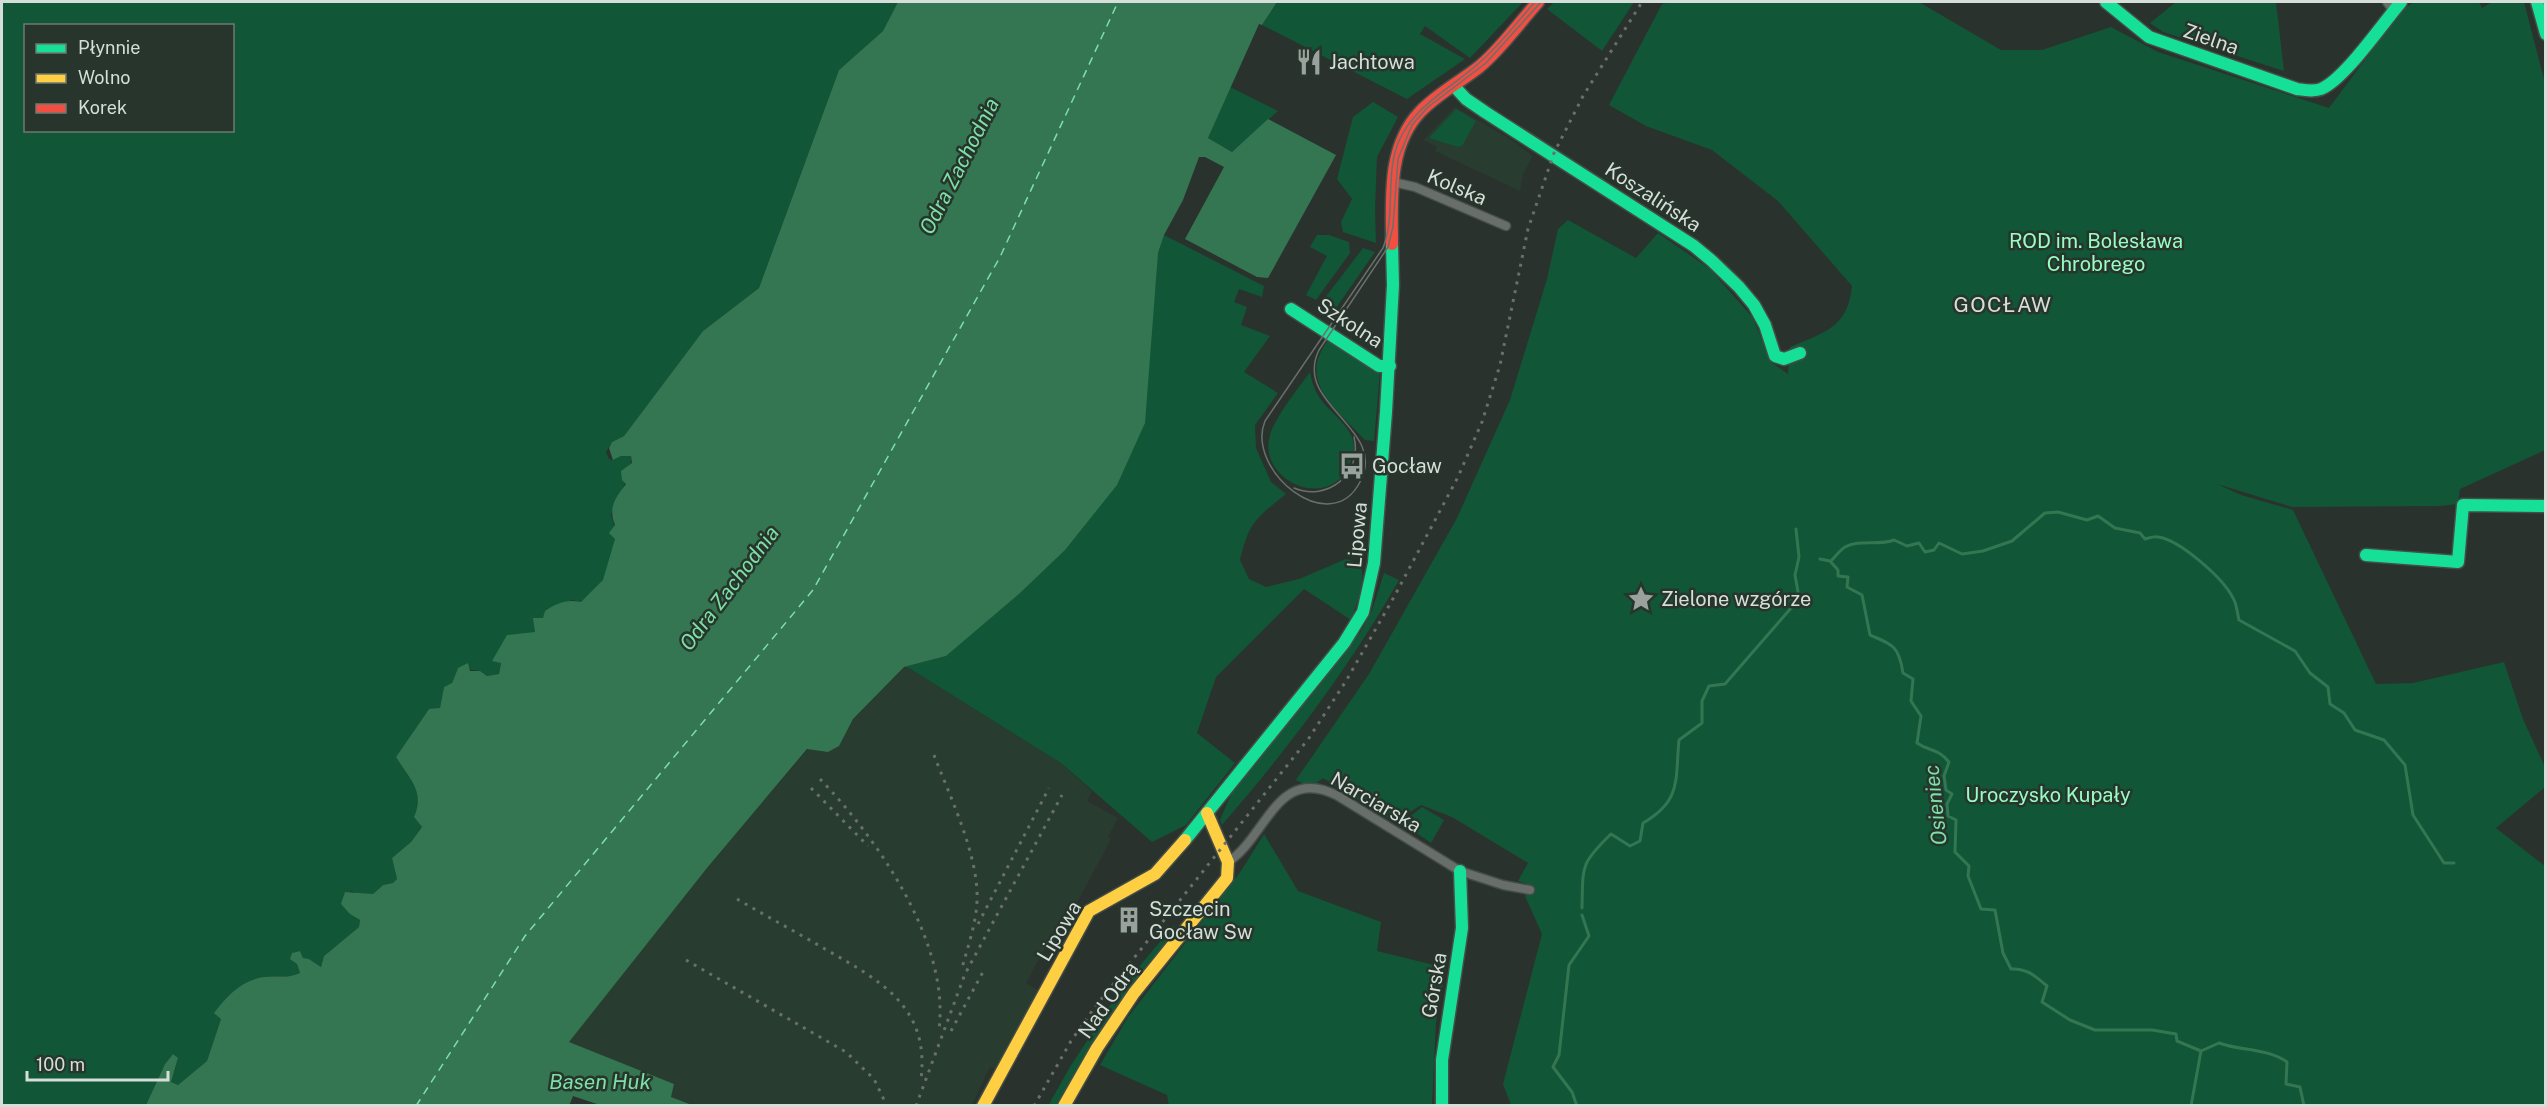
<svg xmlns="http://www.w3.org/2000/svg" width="2547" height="1107" font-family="'Public Sans',sans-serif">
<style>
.built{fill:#283c30}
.green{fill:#115637;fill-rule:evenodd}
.water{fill:#347652}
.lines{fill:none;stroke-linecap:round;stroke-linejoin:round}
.stream{stroke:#347652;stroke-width:3}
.ferry{stroke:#7ce0a7;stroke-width:1.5;stroke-dasharray:8 6;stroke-linecap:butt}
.street-casing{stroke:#454d48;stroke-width:11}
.fast-casing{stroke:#454d48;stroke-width:15}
.slow-casing{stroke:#454d48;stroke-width:15}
.jam-casing{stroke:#454d48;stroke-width:15}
.street{stroke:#686e6a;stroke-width:8}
.fast{stroke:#16e098;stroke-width:12}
.slow{stroke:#ffcf43;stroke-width:12}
.jam{stroke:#f24e42;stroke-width:12}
.tram{stroke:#6b6f6c;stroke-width:1.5}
.rail{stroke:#6b6f6c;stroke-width:3;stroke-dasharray:3 6;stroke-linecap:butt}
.labels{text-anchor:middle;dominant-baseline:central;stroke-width:5;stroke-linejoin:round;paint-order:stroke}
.street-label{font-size:20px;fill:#d5ded8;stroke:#27352c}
.poi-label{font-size:20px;fill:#d5ded8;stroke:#27352c;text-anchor:start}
.park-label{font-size:20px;fill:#98fdc2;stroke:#27352c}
.water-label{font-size:21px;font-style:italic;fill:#7ce0a7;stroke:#27352c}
.neighbourhood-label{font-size:21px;letter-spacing:1.5px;fill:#d5ded8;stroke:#27352c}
</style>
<rect width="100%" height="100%" fill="#2a322d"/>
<path class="built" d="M 1455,107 L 1512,140 L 1533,156 L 1523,174 L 1520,191 L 1435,151 L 1437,147 L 1423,140 Z
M 904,667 L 909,668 L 1061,763 L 1092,791 L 1087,801 L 1118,818 L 1108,837 L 1111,839 L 1063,929 L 1057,926 L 1026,983 L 1038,990 L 996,1069 L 990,1067 L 972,1105 L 692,1105 L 671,1097 L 674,1084 L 568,1042 L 707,868 L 808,749 L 828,752 L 839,746 L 853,719 Z"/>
<path class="green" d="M 2,2 L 898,2 L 883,31 L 839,70 L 759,288 L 703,331 L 624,436 L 612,442 L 606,452 L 609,459 L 613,460 L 621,456 L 631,456 C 634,474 616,497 611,515 C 619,534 614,565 602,582 C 596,590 588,595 581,602 L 572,600 L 543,618 L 535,632 L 492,661 L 501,662 L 499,674 L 487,676 L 480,671 L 458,668 L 452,683 L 444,687 L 440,709 L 429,709 L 396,757 C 410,780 425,791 414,817 L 422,827 L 411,842 L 392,858 L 397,879 L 393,883 L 383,885 L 373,894 L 359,894 L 350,891 L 350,914 L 360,920 L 359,927 L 324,956 L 321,967 L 309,959 L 303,959 L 300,951 L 292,953 L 291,959 L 297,964 L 300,973 L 294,976 L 262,977 L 221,1019 L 207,1061 L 178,1085 L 171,1082 L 178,1059 L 173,1054 L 165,1064 L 146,1105 L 2,1105 ZM 26,26 L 232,26 L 232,130 L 26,130 Z
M 1277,2 L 1523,2 L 1470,58 L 1425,26 L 1420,34 L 1465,59 L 1407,99 L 1262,25 Z
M 1554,2 L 1634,2 L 1602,51 L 1547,9 Z
M 1670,2 L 1919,2 L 2001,50 L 2042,50 L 2111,27 L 2158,52 L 2329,108 L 2402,10 L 2414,2 L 2479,2 L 2482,8 L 2492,2 L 2524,2 L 2545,83 L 2545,450 L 2460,489 L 2458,504 L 2439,506 L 2292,507 L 2217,484 L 2241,495 L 2293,510 L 2376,684 L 2413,683 L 2504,662 L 2523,719 L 2545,767 L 2545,787 L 2496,828 L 2545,866 L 2545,1105 L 1511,1105 L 1503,1084 L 1542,934 L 1525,896 L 1534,886 L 1518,881 L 1528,863 L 1452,817 L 1421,805 L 1394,822 L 1323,778 L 1311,787 L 1296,780 L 1369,674 L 1457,518 L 1510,400 L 1547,279 L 1558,229 L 1568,220 L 1636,258 L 1658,233 L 1710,269 L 1753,318 L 1771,362 L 1788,374 L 1790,347 C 1823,333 1848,328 1852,286 L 1778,201 L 1712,150 L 1646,126 L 1609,105 L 1662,4 Z
M 2176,2 L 2276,2 L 2284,71 L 2163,32 L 2150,23 Z
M 1230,87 L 1278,111 L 1232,152 L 1208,138 Z
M 1373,102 L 1398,117 L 1377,157 L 1375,210 L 1376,243 L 1343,232 L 1341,222 L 1352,199 L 1337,179 L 1353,117 Z
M 1456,109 L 1476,121 L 1462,146 L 1458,147 L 1429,138 Z
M 1164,235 L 1264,286 L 1262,297 L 1239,289 L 1234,302 L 1247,307 L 1241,325 L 1270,336 L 1244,372 L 1278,393 L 1255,425 L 1256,448 L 1271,482 L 1286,494 C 1256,518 1249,522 1240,560 L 1249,579 L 1266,587 L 1299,579 L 1346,559 C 1350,560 1356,562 1359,565 C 1369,574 1355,609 1351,620 L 1304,589 L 1216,677 L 1197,733 L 1235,763 L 1186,825 L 1152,842 L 1061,763 L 909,668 L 904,667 L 946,656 L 1158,253 Z
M 1317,235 L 1329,235 L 1349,242 L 1350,253 L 1316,300 L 1306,295 L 1327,256 L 1310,247 Z
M 1363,248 L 1375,252 L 1334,311 L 1321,303 Z
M 1329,338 L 1380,372 L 1374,441 L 1365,440 C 1346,419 1308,391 1318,359 C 1320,352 1325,345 1329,338 Z
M 1310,372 C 1312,383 1315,392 1322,401 C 1333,415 1352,427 1354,445 C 1355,453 1351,460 1348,467 C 1328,510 1261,482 1269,439 C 1273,419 1298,389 1310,372 Z
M 1384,573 L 1399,580 C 1349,668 1288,749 1222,825 L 1220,820 L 1232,792 L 1361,631 L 1371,613 Z
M 1422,807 L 1444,820 L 1431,843 L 1402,823 Z
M 1264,834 L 1298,891 L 1381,922 L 1377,951 L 1446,968 L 1436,1023 L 1432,1105 L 1169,1105 L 1167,1095 L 1100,1065 L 1128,1017 L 1241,871 Z
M 1174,925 L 1175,929 L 1105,1023 L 1056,1105 L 1048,1106 L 1070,1067 L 1122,987 Z"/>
<path class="water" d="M 898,2 L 1277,2 L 1262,25 L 1259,24 L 1208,138 L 1232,152 L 1268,119 L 1336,155 L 1268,278 L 1257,277 L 1185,239 L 1224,167 L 1205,157 L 1199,157 L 1183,200 L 1164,235 L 1158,253 L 1145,423 L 1117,485 L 1065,550 L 1020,593 L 946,656 L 904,667 L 853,719 L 839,746 L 828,752 L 807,749 L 707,868 L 569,1042 L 674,1084 L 671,1097 L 692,1105 L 600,1105 L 573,1096 L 569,1106 L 146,1105 L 165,1064 L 173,1054 L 178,1058 L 171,1082 L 178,1085 L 207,1061 L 221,1019 L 214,1013 C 227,996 241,981 263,977 C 275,975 288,979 300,973 L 297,964 L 290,959 L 292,953 L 300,951 L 303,958 L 309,959 L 321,967 L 324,956 L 359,927 L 360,920 L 350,914 L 341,904 L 345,892 L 373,894 L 383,885 L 393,883 L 397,879 L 392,858 L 411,842 L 422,827 L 414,817 C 425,791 410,780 396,757 L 429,709 L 440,708 L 444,687 L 452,683 L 458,668 L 468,663 L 470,671 L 480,671 L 487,676 L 499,674 L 501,663 L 492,661 L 507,635 L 535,632 L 533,618 L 543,618 L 545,611 C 557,603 567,599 581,602 L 603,580 L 615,539 L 609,533 L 615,525 C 608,508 615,498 626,484 L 622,480 L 621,471 L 632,463 L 631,456 L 621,456 L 613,460 L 609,448 L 612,442 L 624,436 L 703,331 L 759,288 L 839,70 L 883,31 Z"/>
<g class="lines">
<path class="stream" d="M 1820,559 L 1830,561 L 1838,570 L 1838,576 L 1848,577 L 1847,587 L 1862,595 L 1870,635 C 1894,645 1899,647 1903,673 L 1913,679 L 1911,701 L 1921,716 L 1917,743 C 1930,752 1938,748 1949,762 L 1944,776 L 1946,790 L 1952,794 L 1947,804 L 1948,816 L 1956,820 L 1955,852 L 1969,866 L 1968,876 L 1981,909 L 1995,910 L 2003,953 L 2011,969 C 2027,968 2035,976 2047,986 L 2042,1002 L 2070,1020 L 2095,1030 L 2152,1030 L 2176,1034 L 2177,1041 L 2201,1051 L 2219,1043 C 2241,1051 2267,1048 2287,1062 L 2286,1084 L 2300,1087 L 2304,1106
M 1831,561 C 1835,557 1840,550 1845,547 C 1859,539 1879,546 1894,540 L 1907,546 L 1919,543 L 1925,552 L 1934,550 L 1939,543 L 1962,554 L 1983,551 L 2012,541 L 2045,513 L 2058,512 L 2087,520 L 2098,516 L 2115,528 L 2140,533 L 2145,539 C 2149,538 2154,536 2158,537 C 2180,540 2223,578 2233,598 C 2237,604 2237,613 2239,620 L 2295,651 L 2310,673 L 2328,687 L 2330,704 L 2344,713 L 2355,730 L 2384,740 L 2405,765 L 2413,815 L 2444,863 L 2454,863
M 1582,908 C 1583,866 1580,864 1611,834 L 1630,846 L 1640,841 L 1643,823 C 1682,800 1675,781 1679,740 L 1702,723 L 1702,701 L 1709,686 L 1725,684 L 1792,607 L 1798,592 L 1795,575 L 1799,557 L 1796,529
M 1577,1106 L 1572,1092 L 1553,1067 L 1559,1055 L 1569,965 L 1589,936 L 1582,915
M 2191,1106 L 2201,1051"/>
<path class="ferry" d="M 416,1106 L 525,936 L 813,590 L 1000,257 L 1118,2"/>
<g class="street-casing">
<path id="street" d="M 2387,2 L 2393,10
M 1393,182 L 1415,187 L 1506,226
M 1228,862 C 1267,837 1277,764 1338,796 L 1460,871 L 1503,885 L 1530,890"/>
</g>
<g class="fast-casing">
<path id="fast" d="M 2106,2 L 2149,37 L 2297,89 C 2304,90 2313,92 2321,89 C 2344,80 2383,23 2401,2
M 2537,2 L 2546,34
M 1454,86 L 1466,99 L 1485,112 L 1694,246 L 1712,261 L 1739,287 L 1754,305 L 1765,325 L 1775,356 L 1784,359 L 1800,353
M 1291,309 L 1379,366 L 1390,366
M 2366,555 L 2458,562 L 2463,505 L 2546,506
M 1185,840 L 1344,643 L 1363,612 L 1374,563 L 1386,412 L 1393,285 L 1392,244
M 1442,1106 L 1442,1060 L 1462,928 L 1460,871"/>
</g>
<g class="slow-casing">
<path id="slow" d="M 983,1106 L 1089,911 L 1155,874 L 1185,840
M 1064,1106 L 1097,1048 L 1134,993 L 1227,878 L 1228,862 L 1207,813"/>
</g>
<g class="jam-casing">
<path id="jam" d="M 1392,244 C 1392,199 1387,147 1420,112 C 1437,94 1460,82 1479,67 C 1501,49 1519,23 1538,2"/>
</g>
<use href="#street" class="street"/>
<use href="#fast" class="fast"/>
<use href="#slow" class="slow"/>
<use href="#jam" class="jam"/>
<path class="tram" d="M 1535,2 C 1517,22 1500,45 1479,63 C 1449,90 1414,105 1398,143 C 1385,177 1396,215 1383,248 L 1265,421 C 1245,470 1330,540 1360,482 C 1389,428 1292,405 1319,350 L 1388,247 L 1393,227 L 1398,159 L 1412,125 L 1428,107 L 1486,63 L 1541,2
M 1294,488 C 1327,502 1363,474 1354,437"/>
<path class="rail" d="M 934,755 C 950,797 979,856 977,901 C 976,924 968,946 962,968
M 820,779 C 877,838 950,943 939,1029
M 811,788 L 868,846
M 737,899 C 766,916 796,932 825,949 C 879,980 930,1006 921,1079
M 978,924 L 1049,788
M 686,960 L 846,1052 L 874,1079 L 887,1106
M 951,1031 L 984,970
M 916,1106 L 965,974 L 1062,795
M 1034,1106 L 1071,1041 L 1095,1007 L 1309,738 L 1346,681 L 1394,597 L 1458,477 L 1482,422 L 1500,365 L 1528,229 L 1554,153 L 1583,96 L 1642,2"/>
</g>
<defs>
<g id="restaurant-bare" transform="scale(2.07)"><path d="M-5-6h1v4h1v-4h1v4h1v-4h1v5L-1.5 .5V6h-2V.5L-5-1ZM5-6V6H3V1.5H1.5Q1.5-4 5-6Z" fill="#99a29c" stroke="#27352c" stroke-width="2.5" paint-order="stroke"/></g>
<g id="bus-bare" transform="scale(2.07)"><path d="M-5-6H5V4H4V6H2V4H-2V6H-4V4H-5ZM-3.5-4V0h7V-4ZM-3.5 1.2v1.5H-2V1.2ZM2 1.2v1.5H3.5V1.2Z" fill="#99a29c" stroke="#27352c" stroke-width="2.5" paint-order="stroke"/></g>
<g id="sight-bare" transform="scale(2.07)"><path d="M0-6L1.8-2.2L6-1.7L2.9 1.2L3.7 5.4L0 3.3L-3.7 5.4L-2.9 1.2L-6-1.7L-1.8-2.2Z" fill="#99a29c" stroke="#27352c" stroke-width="2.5" paint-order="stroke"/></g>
<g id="building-bare" transform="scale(2.07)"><path d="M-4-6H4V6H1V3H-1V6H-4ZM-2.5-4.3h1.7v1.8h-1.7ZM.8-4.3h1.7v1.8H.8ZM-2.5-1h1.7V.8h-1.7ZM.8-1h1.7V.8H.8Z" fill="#99a29c" stroke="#27352c" stroke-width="2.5" paint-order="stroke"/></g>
</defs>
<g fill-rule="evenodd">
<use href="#restaurant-bare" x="1309" y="62"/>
<use href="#bus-bare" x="1352" y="466"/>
<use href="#sight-bare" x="1641" y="599"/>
<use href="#building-bare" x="1129" y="920"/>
</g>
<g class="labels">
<g class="street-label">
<text transform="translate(2211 39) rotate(19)">Zielna</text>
<text transform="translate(1457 187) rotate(23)">Kolska</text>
<text transform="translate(1653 197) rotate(33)">Koszalińska</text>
<text transform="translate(1350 323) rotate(33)">Szkolna</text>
<text transform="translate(1357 535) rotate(-85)">Lipowa</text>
<text transform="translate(1376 802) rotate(30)">Narciarska</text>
<text transform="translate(1059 931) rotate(-59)">Lipowa</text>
<text transform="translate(1434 985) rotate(-80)">Górska</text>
<text transform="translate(1108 1000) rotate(-55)">Nad Odrą</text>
</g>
<g class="poi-label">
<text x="1329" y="62">Jachtowa</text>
<text x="1372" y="466">Gocław</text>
<text x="1661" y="599">Zielone wzgórze</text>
<text x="1149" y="909">Szczecin<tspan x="1149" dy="23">Gocław Sw</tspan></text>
</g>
<g class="park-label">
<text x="2096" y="241">ROD im. Bolesława<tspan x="2096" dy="23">Chrobrego</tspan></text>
<text x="2048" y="795">Uroczysko Kupały</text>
</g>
<g class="water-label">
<text transform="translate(959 166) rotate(-63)">Odra Zachodnia</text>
<text transform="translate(729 588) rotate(-53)">Odra Zachodnia</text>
<text transform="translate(1935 805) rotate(-96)">Osieniec</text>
<text x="600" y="1081">Basen Huk</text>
</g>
<g class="neighbourhood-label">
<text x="2003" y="304">GOCŁAW</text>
</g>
</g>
<rect width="2547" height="1107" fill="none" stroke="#d5ded8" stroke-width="6"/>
<rect x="24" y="24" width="210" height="108" fill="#27352c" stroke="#6d7971" stroke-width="1.5"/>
<rect x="36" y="44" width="30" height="9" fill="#16e098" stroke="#6d7971" stroke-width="1.5"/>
<text x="78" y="54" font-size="18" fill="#d5ded8">Płynnie</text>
<rect x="36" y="74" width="30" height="9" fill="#ffcf43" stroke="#6d7971" stroke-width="1.5"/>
<text x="78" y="84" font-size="18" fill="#d5ded8">Wolno</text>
<rect x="36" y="104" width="30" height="9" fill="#f24e42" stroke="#6d7971" stroke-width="1.5"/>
<text x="78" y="114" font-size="18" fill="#d5ded8">Korek</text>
<path d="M27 1071v9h141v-9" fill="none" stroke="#d5ded8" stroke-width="3"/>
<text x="36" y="1071" font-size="18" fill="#d5ded8" stroke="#27352c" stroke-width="4.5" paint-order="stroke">100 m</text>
</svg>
